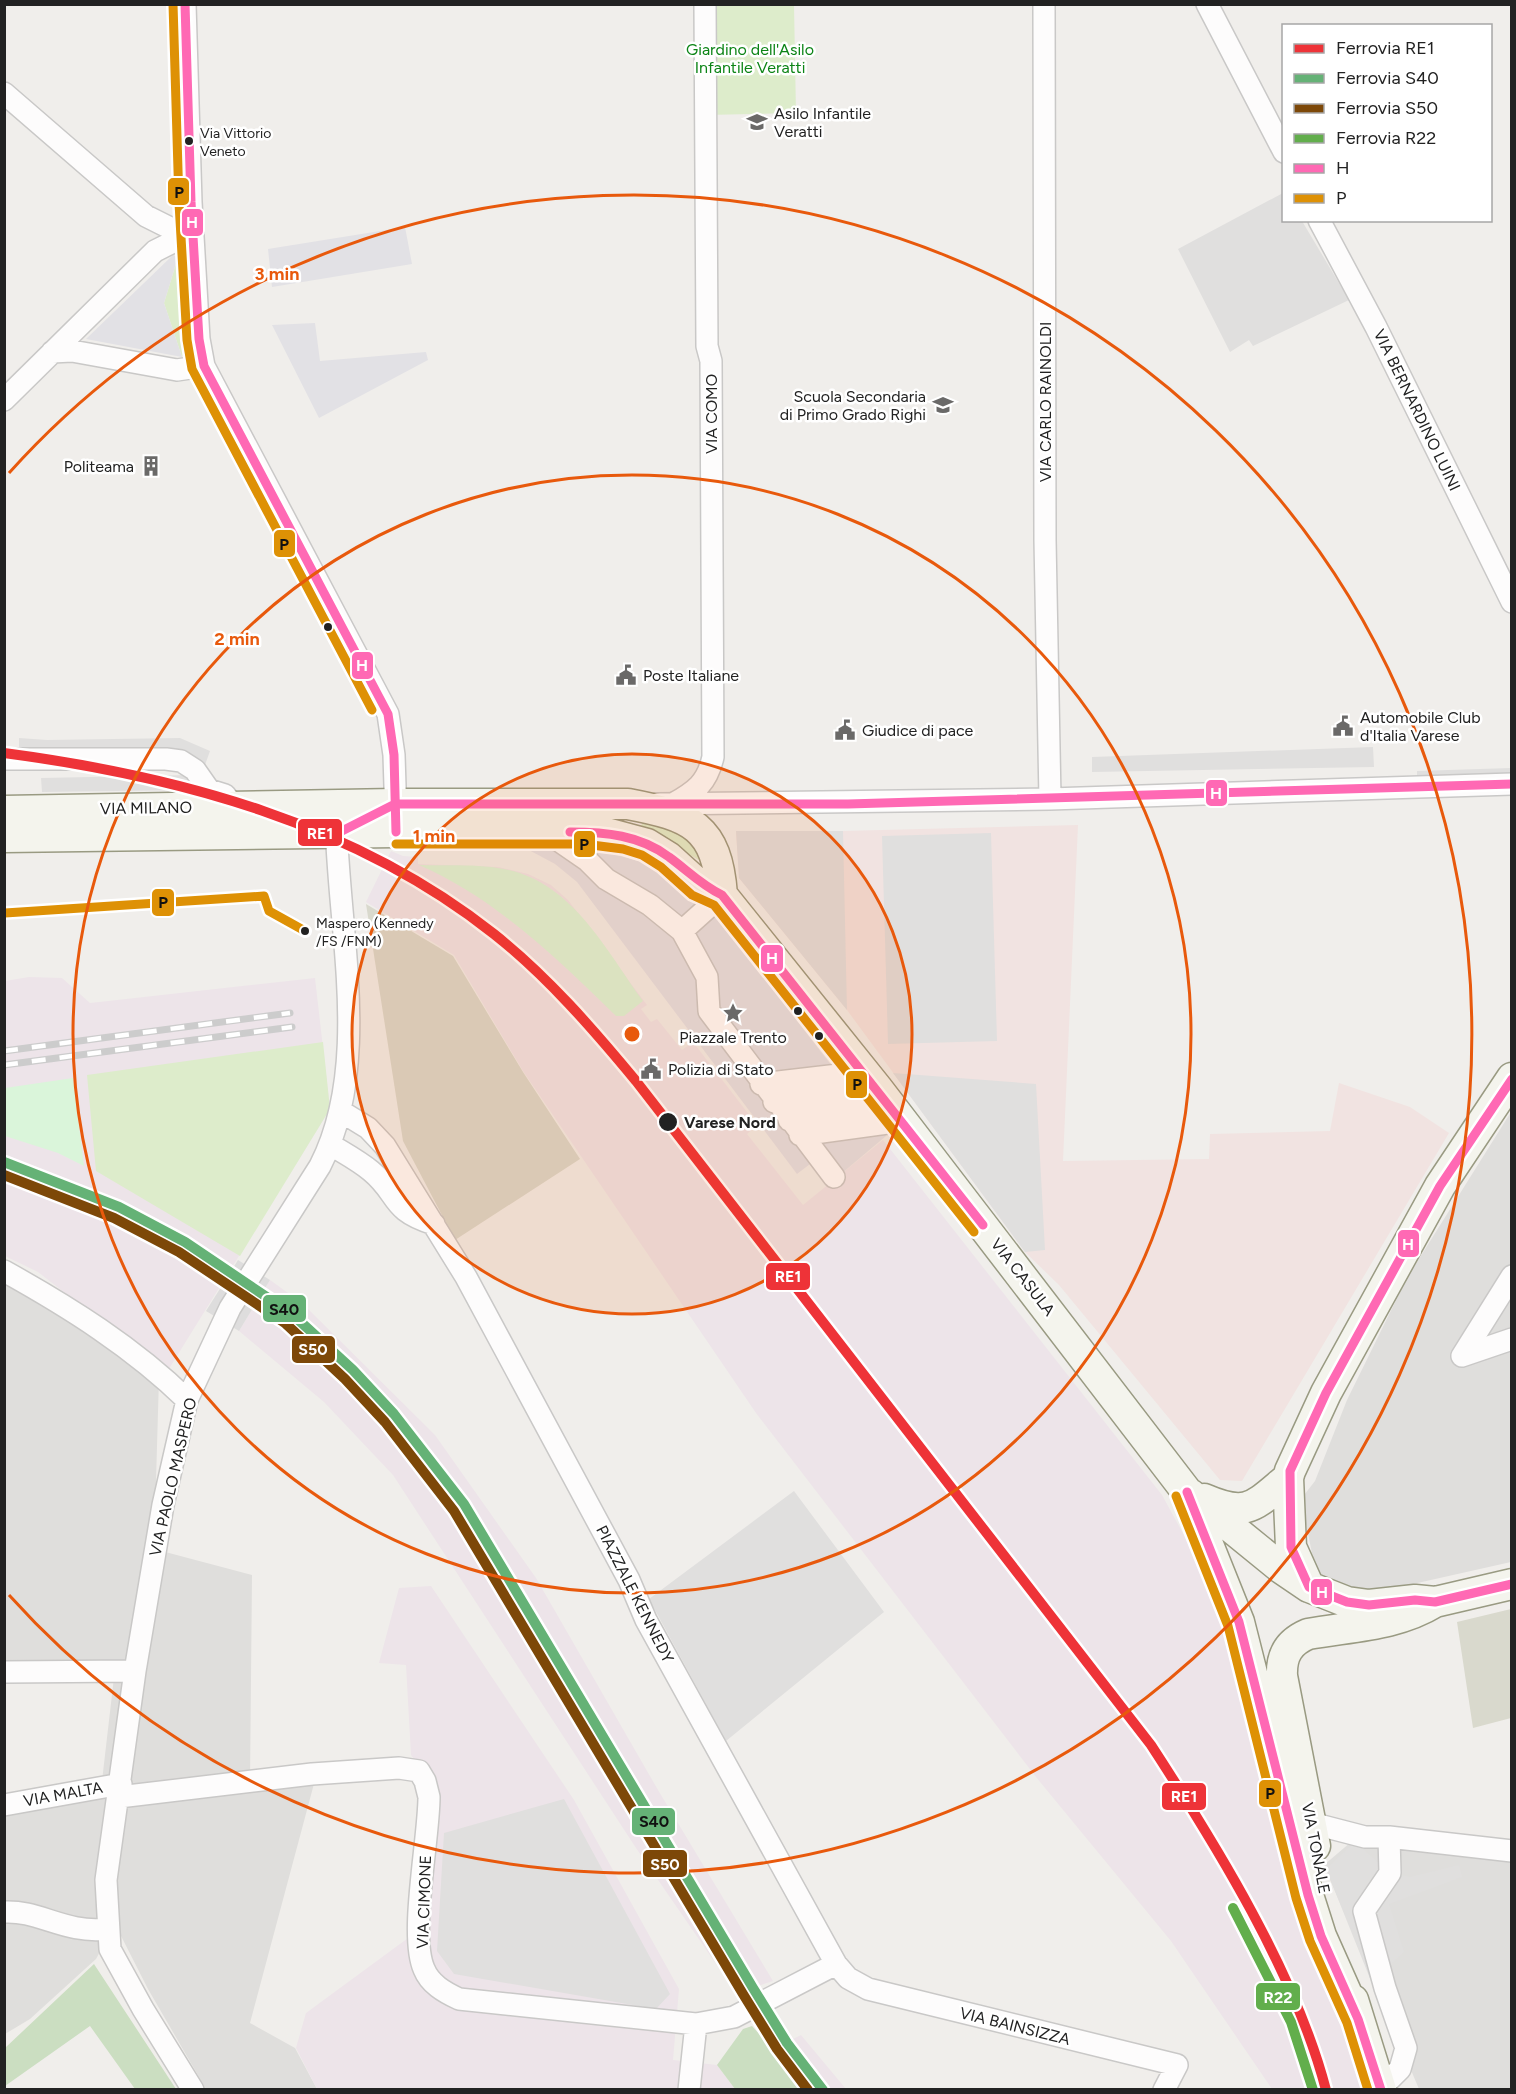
<svg xmlns="http://www.w3.org/2000/svg" width="1516" height="2094" font-family="Figtree,sans-serif">
<style>
.residential{fill:#dfdedc}
.commercial{fill:#f1e3e1}
.industrial{fill:#ede4e9}
.construction{fill:#d9d9cd}
.grass{fill:#ddeccb}
.forest{fill:#cbdec1}
.park{fill:#daf5da}
.parking{fill:#e0dfde}
.plaza{fill:#e2e1e5}
.pier{fill:#dedddd}
.lines{fill:none;stroke-linecap:round;stroke-linejoin:round}
.street-casing{stroke:#c9c8c7;stroke-width:24}
.secondary-casing{stroke:#999a82;stroke-width:33}
.street{stroke:#fdfcfc;stroke-width:21}
.secondary{stroke:#f4f4ed;stroke-width:30}
.rail-casing{stroke:#ccc;stroke-width:7}
.rail{stroke:#fff;stroke-width:4.5;stroke-dasharray:14;stroke-linecap:butt}
.bus-1-casing{stroke:#fff;stroke-width:14}
.bus-2-casing{stroke:#fff;stroke-width:14}
.bus-1{stroke:#ff69b4;stroke-width:9}
.bus-2{stroke:#de9105;stroke-width:9}
.rail-1-casing{stroke:#fff;stroke-width:15}
.rail-2-casing{stroke:#fff;stroke-width:15}
.rail-3-casing{stroke:#fff;stroke-width:15}
.rail-4-casing{stroke:#fff;stroke-width:15}
.rail-1{stroke:#ee3338;stroke-width:10}
.rail-2{stroke:#65b276;stroke-width:10}
.rail-3{stroke:#7d4808;stroke-width:10}
.rail-4{stroke:#62ae4c;stroke-width:10}
.ring{fill:none;stroke:#e8590c;stroke-width:3}
.bus-dot{fill:#222;stroke:#fff;stroke-width:2}
.labels{text-anchor:middle;dominant-baseline:central;stroke-width:5;stroke-linejoin:round;paint-order:stroke}
.bus-label{font-size:14px;fill:#222;stroke:#fff;text-anchor:start}
.park-label{font-size:16px;fill:#0c8416;stroke:#fff}
.poi-label{font-size:16px;fill:#222;stroke:#fff;text-anchor:start}
.street-label{font-size:16px;fill:#222;stroke:#fff}
.stop-label{font-size:16px;font-weight:bold;fill:#222;stroke:#fff;text-anchor:start}
.centre{fill:#e8590c;stroke:#fff;stroke-width:3}
.ring-label{font-size:18px;text-anchor:middle;font-weight:bold;fill:#e8590c;stroke:#fff;stroke-width:5;stroke-linejoin:round;paint-order:stroke}
.line-badge{stroke:#fff;stroke-width:2}
.badge-label{font-size:16px;text-anchor:middle;font-weight:bold;fill:#fff}
.pale-badge-label{font-size:16px;text-anchor:middle;font-weight:bold;fill:#111}
</style>
<rect width="100%" height="100%" fill="#f0eeeb"/>
<path class="residential" d="M 1511,1112 L 1511,1562 L 1355,1597 L 1317,1578 L 1301,1499 L 1315,1481 L 1347,1400 L 1407,1278 Z
M 5,1268 L 159,1378 L 154,1549 L 252,1575 L 250,1783 L 315,1780 L 250,2023 L 295,2048 L 317,2089 L 206,2089 L 148,1989 L 119,1932 L 108,1937 L 96,1959 L 30,2019 L 5,2034 L 4,1806 L 102,1781 L 116,1660 L 5,1664 Z
M 1351,1842 L 1511,1856 L 1511,2089 L 1419,2089 L 1324,1865 Z"/>
<path class="commercial" d="M 1078,825 L 1063,1161 L 1209,1159 L 1210,1134 L 1330,1131 L 1339,1083 L 1410,1107 L 1449,1133 L 1242,1481 L 1220,1480 L 1059,1285 L 1025,1252 L 847,1010 L 739,878 L 736,831 L 843,831 Z"/>
<path class="industrial" d="M 391,851 L 403,856 L 418,857 L 418,864 L 498,867 L 528,874 L 551,885 L 568,900 L 647,1005 L 641,1009 L 651,1022 L 657,1019 L 682,1050 L 693,1042 L 757,1125 L 747,1134 L 803,1205 L 883,1140 L 1162,1495 L 1197,1559 L 1235,1662 L 1298,1890 L 1365,2089 L 1272,2089 L 1171,1941 L 1036,1777 L 756,1413 L 523,1071 L 454,955 L 366,902 Z
M 29,977 L 62,978 L 90,1003 L 315,978 L 330,1109 L 167,1372 L 38,1272 L 5,1256 L 5,981 Z
M 270,1280 L 302,1303 L 435,1435 L 536,1578 L 658,1790 L 773,1981 L 736,1993 L 636,1848 L 393,1475 L 324,1402 L 239,1331 Z
M 431,1586 L 574,1800 L 679,1989 L 673,2060 L 717,2065 L 735,2089 L 317,2089 L 296,2048 L 306,2013 L 419,1930 L 424,1773 L 411,1755 L 406,1665 L 379,1663 L 399,1588 Z
M 801,2035 L 846,2089 L 802,2089 L 773,2049 Z"/>
<path class="construction" d="M 366,904 L 453,956 L 523,1072 L 580,1159 L 455,1240 L 403,1141 Z
M 1511,1609 L 1511,1718 L 1473,1728 L 1457,1622 Z"/>
<path class="grass" d="M 705,5 L 794,5 L 796,113 L 706,115 Z
M 178,257 L 181,261 L 185,352 L 182,357 L 164,303 Z
M 643,822 L 661,822 L 697,845 L 702,862 L 659,836 L 640,828 Z
M 323,1042 L 330,1109 L 240,1256 L 96,1171 L 87,1075 Z"/>
<path class="forest" d="M 94,1964 L 176,2089 L 135,2089 L 90,2026 L 5,2086 L 5,2048 Z
M 752,2026 L 773,2049 L 802,2089 L 735,2089 L 717,2065 L 743,2029 Z"/>
<path class="park" d="M 419,865 C 445,866 473,864 498,868 C 570,878 604,947 643,1001 L 624,1016 L 616,1016 C 558,959 495,898 419,865 Z
M 73,1078 L 84,1166 L 58,1153 L 5,1136 L 5,1088 Z"/>
<path class="parking" d="M 1283,193 L 1284,220 L 1302,221 L 1349,300 L 1253,346 L 1249,340 L 1230,352 L 1178,249 Z
M 19,738 L 47,740 L 180,738 L 210,751 L 205,765 L 177,753 L 19,751 Z
M 1373,747 L 1374,767 L 1092,772 L 1092,757 Z
M 1511,768 L 1511,777 L 1417,780 L 1417,771 Z
M 190,775 L 191,790 L 42,792 L 41,778 Z
M 736,831 L 843,831 L 847,1010 L 739,878 Z
M 991,833 L 997,1041 L 888,1044 L 882,836 Z
M 893,1073 L 1036,1084 L 1045,1250 L 1025,1252 Z
M 794,1491 L 884,1612 L 726,1741 L 649,1599 Z
M 564,1799 L 670,1994 L 656,2009 L 454,1974 L 437,1951 L 444,1833 Z
M 1355,1842 L 1390,1873 L 1410,1877 L 1459,1865 L 1462,1877 L 1389,1904 L 1404,1952 L 1384,1970 L 1383,1975 L 1371,1981 L 1326,1869 Z"/>
<path class="plaza" d="M 405,227 L 412,264 L 272,287 L 268,249 Z
M 173,255 L 178,257 L 164,303 L 182,357 L 86,339 Z
M 315,323 L 320,361 L 426,352 L 428,360 L 319,418 L 272,325 Z
M 527,849 L 605,852 L 650,864 L 668,874 L 723,925 L 886,1136 L 828,1185 L 810,1164 L 797,1174 L 577,882 L 555,864 Z"/>
<path class="pier" d="M 238,1260 L 270,1280 L 239,1331 L 206,1311 Z"/>
<g class="lines">
<g class="street-casing">
<path id="street" d="M 185,4 L 191,202 L 199,339 L 204,366 L 388,714 L 394,755 L 396,818
M 1044,4 L 1045,540 L 1050,799
M 1207,4 L 1284,152
M 4,93 L 146,216 L 170,228 L 193,232
M 1319,220 L 1376,327 L 1512,602
M 52,352 L 72,351 L 177,370 L 204,366
M 4,400 L 155,251 L 193,232
M 4,759 L 166,759 L 181,761 L 195,770 L 209,790 L 225,795 L 234,807
M 657,804 L 1050,799 L 1512,784
M 673,804 C 696,791 707,783 713,757 L 711,361 L 707,346 L 705,4
M 545,837 L 558,840 L 587,860 L 606,879 L 650,905 L 682,931 L 707,977 L 709,1011 L 834,1177
M 682,931 L 722,895
M 761,1084 L 864,1072
M 774,1102 L 877,1088
M 342,1112 L 368,1128 L 385,1146 L 466,1277 L 629,1580 L 646,1620 L 836,1964 L 848,1978 L 868,1989 L 1177,2065 L 1164,2090
M 789,1120 L 889,1105
M 800,1135 L 902,1121
M 331,1145 C 344,1153 359,1161 371,1171 C 400,1195 389,1210 434,1224
M 4,1271 C 69,1307 134,1348 187,1400
M 1462,1356 L 1512,1276
M 1462,1356 L 1512,1339
M 4,1672 L 135,1671
M 119,1797 L 312,1774 L 399,1768 L 419,1771 L 425,1781 L 429,1797 C 429,1839 409,1935 424,1969 C 430,1984 444,1992 459,1999 L 696,2024 L 734,2017 L 836,1964
M 4,1805 L 121,1784
M 1311,1823 L 1365,1837 L 1389,1837 L 1512,1851
M 4,1912 C 39,1910 65,1934 107,1929
M 1381,2088 L 1400,2069 L 1406,2048 L 1385,1988 L 1364,1911 L 1390,1873 L 1389,1837
M 193,2090 L 143,2009 L 110,1949 L 106,1880 L 135,1671 L 163,1505 L 187,1400 L 230,1308 L 320,1166 C 372,1065 338,930 336,820
M 689,2090 L 696,2024"/>
</g>
<g class="secondary-casing">
<path id="secondary" d="M 4,811 L 395,804 L 628,804 C 691,816 717,826 722,895
M 4,837 L 396,832 L 606,833 L 647,844 L 668,857 L 699,885 L 722,895 L 877,1088 L 1187,1492 L 1239,1622 L 1308,1895 L 1321,1936 L 1358,2019
M 1190,1494 L 1281,1568 L 1309,1587 L 1347,1602 L 1369,1605 L 1415,1600 L 1435,1602 L 1512,1584
M 1204,1499 C 1248,1518 1254,1506 1288,1478
M 1309,1587 L 1291,1547 L 1288,1478 L 1290,1471 L 1326,1393 L 1440,1186 L 1512,1078
M 1315,1846 L 1282,1676 C 1281,1655 1289,1642 1308,1634 C 1352,1626 1396,1626 1435,1602
M 1353,2000 L 1381,2090"/>
</g>
<use href="#street" class="street"/>
<use href="#secondary" class="secondary"/>
<g class="rail-casing">
<path id="rail" d="M 4,1051 L 290,1013
M 4,1065 L 292,1027"/>
</g>
<use href="#rail" class="rail"/>
<g class="bus-1-casing">
<path id="bus-1" d="M 185,4 L 191,202 L 199,339 L 204,366 L 388,714 L 394,755 L 396,832
M 570,832 C 605,832 640,835 669,857 C 687,870 701,885 722,895 L 983,1225
M 336,834 L 395,804 L 848,804 L 1512,784
M 1512,1079 L 1440,1186 L 1326,1393 L 1290,1471 L 1291,1547 L 1309,1587 L 1347,1602 L 1369,1605 L 1415,1600 L 1435,1602 L 1512,1584
M 1187,1492 L 1239,1622 L 1308,1895 L 1321,1936 L 1358,2019 L 1381,2090"/>
</g>
<g class="bus-2-casing">
<path id="bus-2" d="M 173,4 L 179,203 L 187,340 L 192,369 L 372,710
M 396,844 L 584,844 L 623,849 L 642,855 L 661,867 L 692,895 L 714,905 L 974,1232
M 5,913 L 264,896 L 269,911 L 305,931
M 1176,1496 L 1228,1626 L 1296,1898 L 1310,1941 L 1347,2023 L 1368,2090"/>
</g>
<use href="#bus-1" class="bus-1"/>
<use href="#bus-2" class="bus-2"/>
<g class="rail-1-casing">
<path id="rail-1" d="M 4,753 C 178,776 354,823 494,934 C 547,976 593,1029 636,1081 L 1151,1745 C 1216,1845 1296,1974 1326,2090"/>
</g>
<g class="rail-2-casing">
<path id="rail-2" d="M 4,1162 L 119,1207 L 185,1242 L 292,1314 L 353,1370 L 394,1414 L 464,1504 L 753,1988 L 787,2043 L 823,2090"/>
</g>
<g class="rail-3-casing">
<path id="rail-3" d="M 4,1175 L 114,1218 L 179,1252 L 285,1323 L 345,1379 L 385,1422 L 454,1511 L 743,1994 L 777,2049 L 808,2090"/>
</g>
<g class="rail-4-casing">
<path id="rail-4" d="M 1233,1908 L 1291,2022 L 1313,2090"/>
</g>
<use href="#rail-1" class="rail-1"/>
<use href="#rail-2" class="rail-2"/>
<use href="#rail-3" class="rail-3"/>
<use href="#rail-4" class="rail-4"/>
</g>
<circle cx="632" cy="1034" r="280" fill="#e8590c" fill-opacity=".12"/>
<g class="ring">
<circle cx="632" cy="1034" r="280"/>
<circle cx="632" cy="1034" r="559"/>
<path d="M9 473A839 839 0 1 1 9 1595"/>
</g>
<defs>
<g id="school-bare" transform="scale(1.62)"><path d="M0-5L7-2L0 1L-7-2ZM-4 1L0 2.5L4 1V4Q0 6-4 4Z" fill="#6a6968" stroke="#fff" stroke-width="2.5" paint-order="stroke"/></g>
<g id="building-bare" transform="scale(1.62)"><path d="M-4-6H4V6H1V3H-1V6H-4ZM-2.5-4.3h1.7v1.8h-1.7ZM.8-4.3h1.7v1.8H.8ZM-2.5-1h1.7V.8h-1.7ZM.8-1h1.7V.8H.8Z" fill="#6a6968" stroke="#fff" stroke-width="2.5" paint-order="stroke"/></g>
<g id="civic-bare" transform="scale(1.62)"><path d="M-.6-6.5H3V-4.5H.6V-3L4-1V1h2V6H-6V1h2V-1L-.6-3ZM-1.2 2.5V6h2.4V2.5Z" fill="#6a6968" stroke="#fff" stroke-width="2.5" paint-order="stroke"/></g>
<g id="sight-bare" transform="scale(1.62)"><path d="M0-6L1.8-2.2L6-1.7L2.9 1.2L3.7 5.4L0 3.3L-3.7 5.4L-2.9 1.2L-6-1.7L-1.8-2.2Z" fill="#6a6968" stroke="#fff" stroke-width="2.5" paint-order="stroke"/></g>
</defs>
<g fill-rule="evenodd">
<use href="#school-bare" x="757" y="122"/>
<use href="#school-bare" x="943" y="405"/>
<use href="#building-bare" x="151" y="466"/>
<use href="#civic-bare" x="626" y="675"/>
<use href="#civic-bare" x="1343" y="726"/>
<use href="#civic-bare" x="845" y="730"/>
<use href="#sight-bare" x="733" y="1013"/>
<use href="#civic-bare" x="651" y="1069"/>
</g>
<g class="bus-dot">
<circle cx="189" cy="141" r="5"/>
<circle cx="328" cy="627" r="5"/>
<circle cx="305" cy="931" r="5"/>
<circle cx="798" cy="1011" r="5"/>
<circle cx="819" cy="1036" r="5"/>
<circle cx="668" cy="1122" r="10"/>
</g>
<g class="labels">
<g class="bus-label">
<text x="200" y="133">Via Vittorio<tspan x="200" dy="18">Veneto</tspan></text>
<text x="316" y="923">Maspero (Kennedy<tspan x="316" dy="18">/FS /FNM)</tspan></text>
</g>
<g class="park-label">
<text x="750" y="49">Giardino dell'Asilo<tspan x="750" dy="18">Infantile Veratti</tspan></text>
</g>
<g class="poi-label">
<text x="774" y="113">Asilo Infantile<tspan x="774" dy="18">Veratti</tspan></text>
<text x="926" y="396" text-anchor="end">Scuola Secondaria<tspan x="926" dy="18">di Primo Grado Righi</tspan></text>
<text x="134" y="466" text-anchor="end">Politeama</text>
<text x="643" y="675">Poste Italiane</text>
<text x="1360" y="717">Automobile Club<tspan x="1360" dy="18">d'Italia Varese</tspan></text>
<text x="862" y="730">Giudice di pace</text>
<text x="733" y="1037" text-anchor="middle">Piazzale Trento</text>
<text x="668" y="1069">Polizia di Stato</text>
</g>
<g class="street-label">
<text transform="translate(1045 402) rotate(-90)">VIA CARLO RAINOLDI</text>
<text transform="translate(1417 410) rotate(64)">VIA BERNARDINO LUINI</text>
<text transform="translate(711 414) rotate(-90)">VIA COMO</text>
<text transform="translate(146 808) rotate(-1)">VIA MILANO</text>
<text transform="translate(1023 1277) rotate(52)">VIA CASULA</text>
<text transform="translate(173 1477) rotate(-77)">VIA PAOLO MASPERO</text>
<text transform="translate(635 1594) rotate(63)">PIAZZALE KENNEDY</text>
<text transform="translate(63 1794) rotate(-10)">VIA MALTA</text>
<text transform="translate(1316 1848) rotate(79)">VIA TONALE</text>
<text transform="translate(424 1902) rotate(-88)">VIA CIMONE</text>
<text transform="translate(1015 2026) rotate(14)">VIA BAINSIZZA</text>
</g>
<g class="stop-label">
<text x="684" y="1122">Varese Nord</text>
</g>
</g>
<circle cx="632" cy="1034" r="9" class="centre"/>
<g class="ring-label">
<text x="277" y="280">3 min</text>
<text x="237" y="645">2 min</text>
<text x="434" y="842">1 min</text>
</g>
<g class="line-badge">
<rect x="167" y="177" width="23" height="29" rx="6" fill="#de9105"/>
<rect x="181" y="208" width="23" height="29" rx="6" fill="#ff69b4"/>
<rect x="273" y="529" width="23" height="29" rx="6" fill="#de9105"/>
<rect x="351" y="651" width="23" height="29" rx="6" fill="#ff69b4"/>
<rect x="1205" y="779" width="23" height="28" rx="6" fill="#ff69b4"/>
<rect x="297" y="818" width="46" height="29" rx="6" fill="#ee3338"/>
<rect x="573" y="830" width="23" height="28" rx="6" fill="#de9105"/>
<rect x="151" y="888" width="24" height="29" rx="6" fill="#de9105"/>
<rect x="760" y="944" width="24" height="29" rx="6" fill="#ff69b4"/>
<rect x="845" y="1070" width="23" height="29" rx="6" fill="#de9105"/>
<rect x="1397" y="1229" width="23" height="29" rx="6" fill="#ff69b4"/>
<rect x="765" y="1262" width="46" height="29" rx="6" fill="#ee3338"/>
<rect x="262" y="1294" width="45" height="29" rx="6" fill="#65b276"/>
<rect x="291" y="1335" width="45" height="29" rx="6" fill="#7d4808"/>
<rect x="1310" y="1578" width="23" height="28" rx="6" fill="#ff69b4"/>
<rect x="1258" y="1779" width="24" height="29" rx="6" fill="#de9105"/>
<rect x="1161" y="1782" width="46" height="29" rx="6" fill="#ee3338"/>
<rect x="631" y="1807" width="45" height="29" rx="6" fill="#65b276"/>
<rect x="642" y="1849" width="46" height="29" rx="6" fill="#7d4808"/>
<rect x="1255" y="1982" width="46" height="29" rx="6" fill="#62ae4c"/>
</g>
<g class="badge-label">
<text x="192" y="228">H</text>
<text x="362" y="671">H</text>
<text x="1216" y="799">H</text>
<text x="320" y="839">RE1</text>
<text x="772" y="964">H</text>
<text x="1408" y="1250">H</text>
<text x="788" y="1282">RE1</text>
<text x="313" y="1355">S50</text>
<text x="1322" y="1598">H</text>
<text x="1184" y="1802">RE1</text>
<text x="665" y="1870">S50</text>
<text x="1278" y="2003">R22</text>
</g>
<g class="pale-badge-label">
<text x="179" y="198">P</text>
<text x="284" y="550">P</text>
<text x="584" y="850">P</text>
<text x="163" y="908">P</text>
<text x="857" y="1090">P</text>
<text x="284" y="1315">S40</text>
<text x="1270" y="1799">P</text>
<text x="654" y="1827">S40</text>
</g>
<rect width="1516" height="2094" fill="none" stroke="#222222" stroke-width="12"/>
<rect x="1282" y="24" width="210" height="198" fill="#ffffff" stroke="#a7a7a7" stroke-width="1.5"/>
<rect x="1294" y="44" width="30" height="9" fill="#ee3338" stroke="#a7a7a7" stroke-width="1.5"/>
<text x="1336" y="54" font-size="18" fill="#222222">Ferrovia RE1</text>
<rect x="1294" y="74" width="30" height="9" fill="#65b276" stroke="#a7a7a7" stroke-width="1.5"/>
<text x="1336" y="84" font-size="18" fill="#222222">Ferrovia S40</text>
<rect x="1294" y="104" width="30" height="9" fill="#7d4808" stroke="#a7a7a7" stroke-width="1.5"/>
<text x="1336" y="114" font-size="18" fill="#222222">Ferrovia S50</text>
<rect x="1294" y="134" width="30" height="9" fill="#62ae4c" stroke="#a7a7a7" stroke-width="1.5"/>
<text x="1336" y="144" font-size="18" fill="#222222">Ferrovia R22</text>
<rect x="1294" y="164" width="30" height="9" fill="#ff69b4" stroke="#a7a7a7" stroke-width="1.5"/>
<text x="1336" y="174" font-size="18" fill="#222222">H</text>
<rect x="1294" y="194" width="30" height="9" fill="#de9105" stroke="#a7a7a7" stroke-width="1.5"/>
<text x="1336" y="204" font-size="18" fill="#222222">P</text>
</svg>
